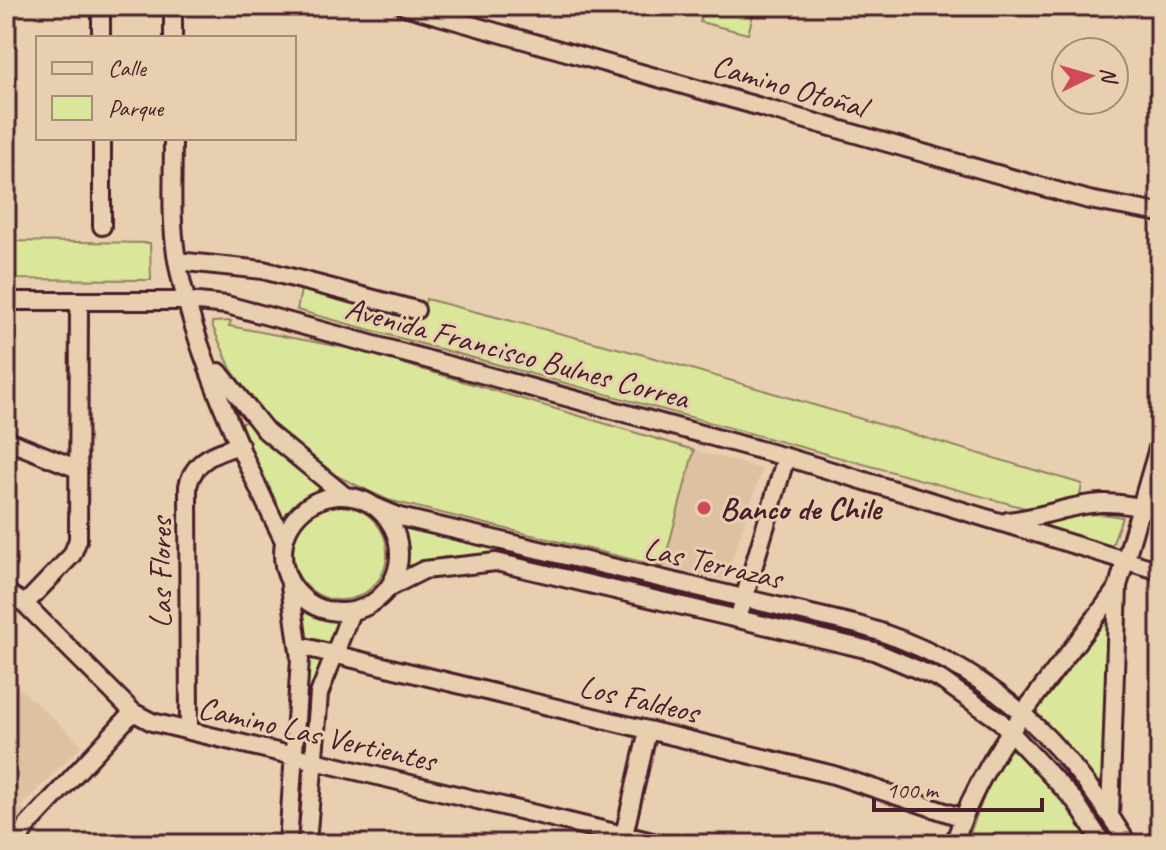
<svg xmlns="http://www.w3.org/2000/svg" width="1166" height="850" font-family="Caveat,sans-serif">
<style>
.built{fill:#ddc1a0}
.green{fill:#dae699;stroke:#928262;stroke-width:2}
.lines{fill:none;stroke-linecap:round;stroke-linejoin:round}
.minor-casing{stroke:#4a1f2b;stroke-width:22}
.minor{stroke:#e7cfaf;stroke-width:16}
.poi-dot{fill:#d1495b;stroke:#e7cfaf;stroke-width:3}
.labels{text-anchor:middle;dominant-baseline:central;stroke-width:6;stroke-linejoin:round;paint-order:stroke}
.street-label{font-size:32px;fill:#4a1f2b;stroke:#e7cfaf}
.poi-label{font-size:32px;font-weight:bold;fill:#4a1f2b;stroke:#e7cfaf;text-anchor:start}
</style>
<rect width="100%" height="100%" fill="#e7cfaf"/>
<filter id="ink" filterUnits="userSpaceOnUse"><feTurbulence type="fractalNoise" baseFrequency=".0125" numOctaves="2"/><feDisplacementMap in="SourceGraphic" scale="16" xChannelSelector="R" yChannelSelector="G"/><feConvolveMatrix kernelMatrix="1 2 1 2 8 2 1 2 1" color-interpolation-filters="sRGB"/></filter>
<g filter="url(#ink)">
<path class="built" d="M 694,450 L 762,469 L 725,580 L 663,567 Z
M 6,676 L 82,745 L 20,807 L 25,811 L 6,835 Z"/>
<path class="green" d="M 704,6 L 733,6 L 754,11 L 748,34 L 700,22 Z
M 6,241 L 150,243 L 151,280 L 6,279 Z
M 301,290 L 421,317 L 426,299 L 644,355 L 1082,484 L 1080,496 L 1036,511 L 297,310 Z
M 231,321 L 229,326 L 357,350 L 694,450 L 663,567 L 388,500 L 324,470 L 270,425 L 231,369 L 212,325 L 212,322 Z
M 248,421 L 326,490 L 303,498 L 283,523 L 254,468 L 239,424 Z
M293 553a47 47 0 1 1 94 0a47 47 0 1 1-94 0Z
M 1102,514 L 1122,517 L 1111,548 L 1044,527 C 1059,513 1082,515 1102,514 Z
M 402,523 L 857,632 L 939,662 L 1013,714 L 1007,718 L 935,670 L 500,555 L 444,557 L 402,571 L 406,554 L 398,526 Z
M 308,609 L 327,616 L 342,615 L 344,619 C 303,685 308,768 303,844 L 293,844 L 306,662 L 303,611 Z
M 1105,617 L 1108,621 L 1106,778 L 1099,783 L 1038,718 L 1035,705 Z
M 1008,749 C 1037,755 1082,817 1090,844 L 966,844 L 985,794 Z"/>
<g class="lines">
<g class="minor-casing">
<path id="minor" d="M 101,6 L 101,38
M 404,6 L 1089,200 L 1160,213
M 173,38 L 173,6
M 102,138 L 102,226
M 173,138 C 173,178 170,221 177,260 C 193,347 244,461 284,541
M 177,261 L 263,270 L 416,310
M 6,301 L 188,301 L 227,305 L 786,457 L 1160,571
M 219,372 L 266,431 L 345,496
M 6,440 L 78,469
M283 554a58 58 0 1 1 116 0a58 58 0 1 1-116 0Z
M 374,506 L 400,517 L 858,625 C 983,661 1061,735 1128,844
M 1008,521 C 1073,513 1089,490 1160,513
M 388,588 L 424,570 L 496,562 L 874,651 L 940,679 L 1000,721 L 1075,801 L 1103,844
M 6,592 L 25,604 L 133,712 L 152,722 L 661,844
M 25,604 L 72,555 L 78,540 L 79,301
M 741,609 L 786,457
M 300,646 L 834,775 L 963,818
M 189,730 L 188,486 C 194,459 217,452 240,445
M 1110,815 L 1118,586 L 1160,441
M 624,835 L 648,730
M 16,844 L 27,826 L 133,712
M 288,844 L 300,659 L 290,586
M 307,844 L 319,694 L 351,612
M 954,844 C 985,744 1059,672 1117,588"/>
</g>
<use href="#minor" class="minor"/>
</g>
</g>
<circle class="poi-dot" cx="704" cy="508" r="8"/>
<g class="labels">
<g class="street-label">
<text transform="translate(789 86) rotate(16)">Camino Otoñal</text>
<text transform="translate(517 353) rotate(15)">Avenida Francisco Bulnes Correa</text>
<text transform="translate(713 563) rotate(13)">Las Terrazas</text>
<text transform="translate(160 573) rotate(-90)">Las Flores</text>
<text transform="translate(639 699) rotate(13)">Los Faldeos</text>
<text transform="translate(317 734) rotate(13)">Camino Las Vertientes</text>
</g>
<g class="poi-label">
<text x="720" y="508">Banco de Chile</text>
</g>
</g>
<rect width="1166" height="850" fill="none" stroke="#e7cfaf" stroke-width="32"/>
<rect x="16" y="16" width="1134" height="818" fill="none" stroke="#4a1f2b" stroke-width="3" filter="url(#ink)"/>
<rect x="36" y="36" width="260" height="104" fill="#e7cfaf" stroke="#a8897a" stroke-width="2"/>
<rect x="52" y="62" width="40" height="12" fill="#e7cfaf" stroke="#a8897a" stroke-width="2"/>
<text x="108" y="76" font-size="24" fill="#4a1f2b">Calle</text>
<rect x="52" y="96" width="40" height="24" fill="#dae699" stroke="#a8897a" stroke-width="2"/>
<text x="108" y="116" font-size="24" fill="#4a1f2b">Parque</text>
<g transform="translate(1090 76) rotate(85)"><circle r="38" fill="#e7cfaf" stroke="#a8897a" stroke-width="2"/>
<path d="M0-6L14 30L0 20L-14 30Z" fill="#d1495b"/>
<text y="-12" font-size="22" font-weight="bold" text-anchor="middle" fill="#4a1f2b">N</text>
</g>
<path d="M874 798v12h168v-12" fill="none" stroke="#4a1f2b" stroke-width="4"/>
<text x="886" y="798" font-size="24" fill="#4a1f2b" stroke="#e7cfaf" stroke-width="6" paint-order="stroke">100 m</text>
</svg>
